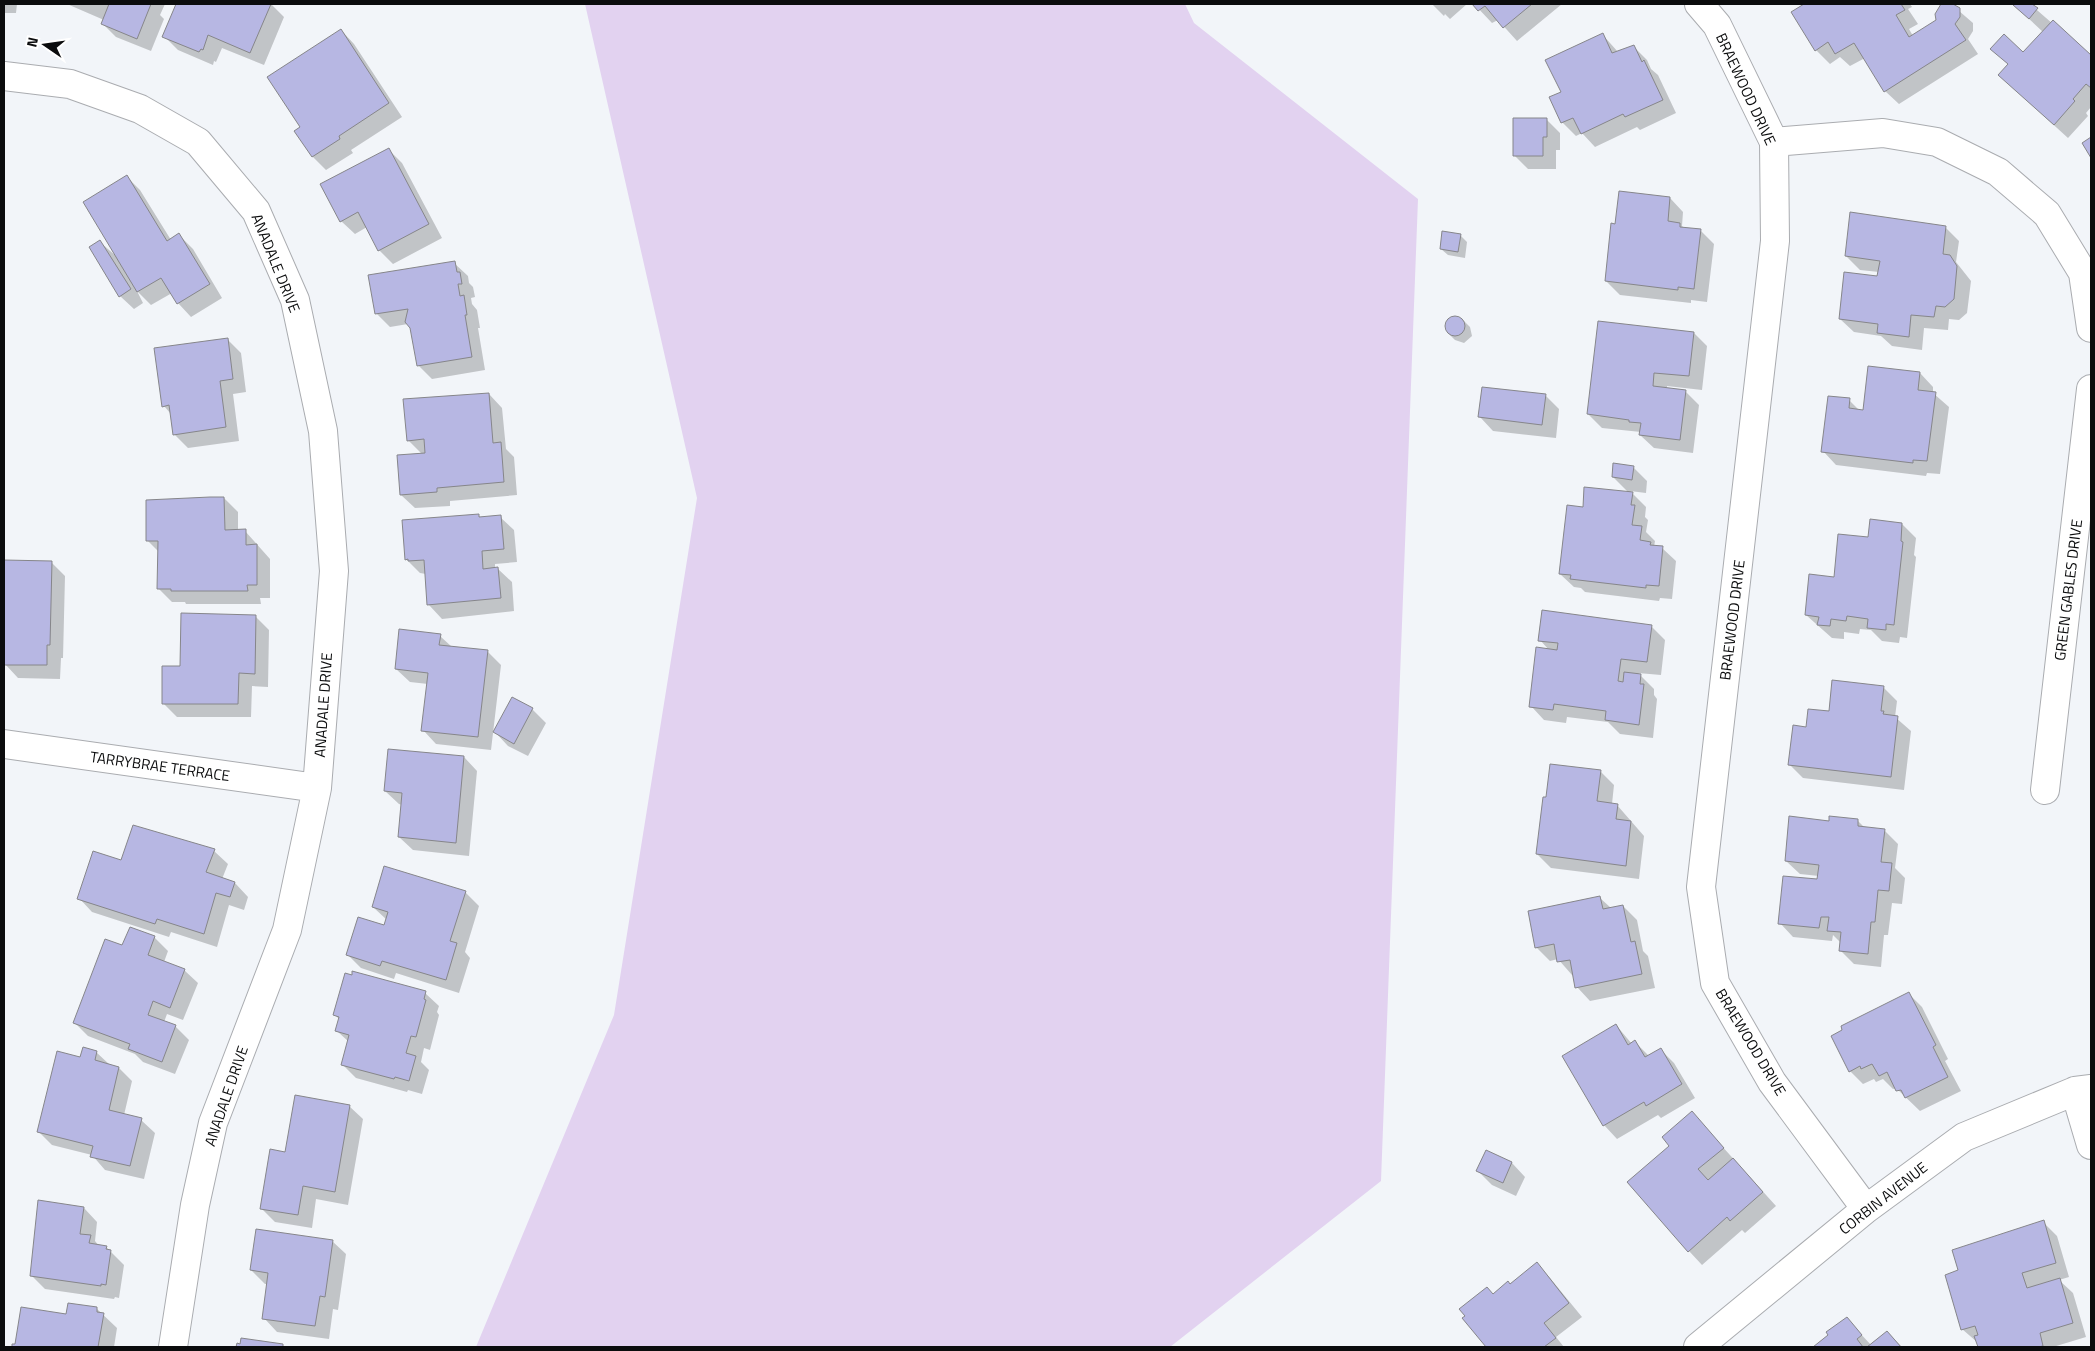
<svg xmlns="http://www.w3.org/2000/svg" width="2095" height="1351" font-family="'Titillium Web',sans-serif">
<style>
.green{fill:#e2d2f0}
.shadow{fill:#0003}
.building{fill:#b7b7e3;stroke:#86868a}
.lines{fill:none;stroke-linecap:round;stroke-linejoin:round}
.street-casing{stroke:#aaacb0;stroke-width:30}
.street{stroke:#fff;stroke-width:28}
.labels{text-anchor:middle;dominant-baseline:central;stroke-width:4;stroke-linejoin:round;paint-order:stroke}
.street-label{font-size:15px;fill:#0b0c0d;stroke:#fff}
</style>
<rect width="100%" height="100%" fill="#f2f5f9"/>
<path class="green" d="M 585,4 L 1185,4 L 1194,23 L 1418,199 L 1381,1181 L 1170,1347 L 476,1347 L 614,1015 L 697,498 Z"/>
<path class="shadow" d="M 4,4 L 17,4 L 16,13 L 4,13 Z
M 67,4 L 165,4 L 160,15 L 164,19 L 151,51 L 116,37 L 102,23 L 104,20 Z
M 178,4 L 271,4 L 284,17 L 264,65 L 222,48 L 216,62 L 214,61 L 213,65 L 178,50 L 164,36 Z
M 1432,4 L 1467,4 L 1450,19 L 1445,14 L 1444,16 Z
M 1474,4 L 1562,4 L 1517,41 L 1498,20 L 1492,23 Z
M 1806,4 L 1910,4 L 1912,7 L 1908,9 L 1918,24 L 1909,29 L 1913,36 L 1937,21 L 1941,6 L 1951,4 L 1973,23 L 1973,31 L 1968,39 L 1978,54 L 1899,104 L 1885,91 L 1865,58 L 1850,66 L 1840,57 L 1830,64 L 1816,50 L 1792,12 Z
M 2016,4 L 2030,4 L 2091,57 L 2091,107 L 2086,113 L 2088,116 L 2068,138 L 1999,75 L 2009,65 L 1992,49 L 2024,54 L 2043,32 L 2014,5 Z
M 341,30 L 354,44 L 402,117 L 351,150 L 353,153 L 326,170 L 313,157 L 301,128 Z
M 1602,34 L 1618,52 L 1633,46 L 1647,60 L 1651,69 L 1658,75 L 1676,113 L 1640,130 L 1637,127 L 1595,147 L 1582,133 L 1576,136 L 1562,122 L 1562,92 Z
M 1546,119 L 1560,133 L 1560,150 L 1556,150 L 1556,169 L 1528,169 L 1514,155 Z
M 388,149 L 402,163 L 442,238 L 393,264 L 379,250 L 367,227 L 355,234 L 341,221 Z
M 127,177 L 140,190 L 171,240 L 179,235 L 193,249 L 222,298 L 191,317 L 178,303 L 172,293 L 151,305 L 137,291 L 143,303 L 134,309 L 120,296 L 100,242 L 117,257 Z
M 1670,198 L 1683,212 L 1682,226 L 1684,228 L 1700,230 L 1714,244 L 1707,302 L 1691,300 L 1691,303 L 1620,295 L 1606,281 L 1616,225 Z
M 1945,227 L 1959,241 L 1956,262 L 1971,281 L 1967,313 L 1959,320 L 1949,319 L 1948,330 L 1924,328 L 1922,350 L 1892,346 L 1881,336 L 1854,332 L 1840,319 L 1879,277 L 1879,272 L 1860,270 L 1846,256 Z
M 1460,235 L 1467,242 L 1465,258 L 1448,255 L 1441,249 Z
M 454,263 L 468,276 L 469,283 L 473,287 L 475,297 L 471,298 L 472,304 L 477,310 L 480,328 L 478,328 L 485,370 L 432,379 L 418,365 L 412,328 L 408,324 L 390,327 L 376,313 Z
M 1454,316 L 1463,320 L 1470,327 L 1472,336 L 1464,343 L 1455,340 L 1448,333 L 1446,323 Z
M 1694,333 L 1707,346 L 1702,390 L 1667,386 L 1667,389 L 1685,391 L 1699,405 L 1693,453 L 1654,448 L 1640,435 L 1641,432 L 1602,428 L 1588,414 Z
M 227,339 L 241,353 L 246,392 L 233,394 L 239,441 L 188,448 L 174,434 L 171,414 L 164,406 Z
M 1920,373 L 1933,387 L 1933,393 L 1949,407 L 1940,474 L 1927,473 L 1926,476 L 1836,465 L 1823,451 L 1849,400 L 1860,411 L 1864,411 Z
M 489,394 L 502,408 L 506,449 L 514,457 L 517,495 L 450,501 L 450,506 L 415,508 L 401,495 L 422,454 L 408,440 Z
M 1545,395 L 1559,409 L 1556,438 L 1493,431 L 1480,417 Z
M 1633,467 L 1647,481 L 1646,493 L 1630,491 L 1646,507 L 1645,517 L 1648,520 L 1646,532 L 1655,541 L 1654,547 L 1662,548 L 1676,561 L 1672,599 L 1660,598 L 1659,601 L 1585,592 L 1581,588 L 1574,587 L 1560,574 L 1584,508 L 1629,493 L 1613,477 Z
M 224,498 L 238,512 L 238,531 L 245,531 L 270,559 L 270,598 L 260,598 L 261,604 L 186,604 L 185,602 L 172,602 L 159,589 L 159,552 L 148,541 Z
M 478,515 L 481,518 L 500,517 L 514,530 L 517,562 L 495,564 L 495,569 L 498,569 L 512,582 L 514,611 L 442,619 L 429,605 L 426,574 L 420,573 L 406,559 Z
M 1902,524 L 1916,538 L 1914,555 L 1916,557 L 1907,638 L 1900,637 L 1899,643 L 1882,641 L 1871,630 L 1860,629 L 1859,634 L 1844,632 L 1844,639 L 1832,638 L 1806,615 L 1869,538 Z
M 4,562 L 51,562 L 65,576 L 63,658 L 61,658 L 60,679 L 18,678 L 5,664 L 4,688 Z
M 255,616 L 269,630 L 268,687 L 252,686 L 251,717 L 177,717 L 163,703 Z
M 1651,626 L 1665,640 L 1661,675 L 1638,673 L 1654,689 L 1654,695 L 1657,699 L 1653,738 L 1620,734 L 1608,722 L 1567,717 L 1566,723 L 1544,720 L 1531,706 L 1549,650 L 1540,640 Z
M 440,636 L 452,647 L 487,651 L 501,665 L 491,750 L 436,744 L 423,730 L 428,684 L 410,682 L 396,669 Z
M 1883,687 L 1897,701 L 1895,717 L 1911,731 L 1904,790 L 1803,778 L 1790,765 L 1807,728 L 1830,712 Z
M 532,709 L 546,723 L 528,756 L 508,746 L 495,732 Z
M 464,757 L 477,771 L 469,856 L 413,850 L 399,837 L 402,805 L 399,804 L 385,791 Z
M 1601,772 L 1614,785 L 1612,804 L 1617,805 L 1644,836 L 1639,879 L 1551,868 L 1537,854 Z
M 1857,820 L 1865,828 L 1884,830 L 1898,844 L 1895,868 L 1905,878 L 1902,904 L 1892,903 L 1888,935 L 1884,935 L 1881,967 L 1854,964 L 1840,950 L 1841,943 L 1833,935 L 1832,941 L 1793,937 L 1780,923 L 1818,881 L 1819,876 L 1800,874 L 1786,861 L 1830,822 Z
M 214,851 L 228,864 L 222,879 L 235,883 L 248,897 L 244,910 L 229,905 L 217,947 L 171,932 L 169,937 L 92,912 L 79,898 L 121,862 Z
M 465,892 L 479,906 L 465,952 L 470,958 L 459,993 L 396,973 L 394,979 L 361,968 L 348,955 L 385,927 L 387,920 L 373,907 Z
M 1600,898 L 1611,908 L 1623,906 L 1637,920 L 1643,951 L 1648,956 L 1655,988 L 1590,1001 L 1577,987 L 1574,975 L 1572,975 L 1558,959 L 1550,961 L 1536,947 Z
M 154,937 L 168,951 L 164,962 L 184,970 L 198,983 L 183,1020 L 167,1014 L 164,1022 L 175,1026 L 189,1040 L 175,1074 L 143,1062 L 135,1054 L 88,1036 L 74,1022 Z
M 425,993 L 439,1006 L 437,1012 L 439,1015 L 430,1050 L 424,1048 L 421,1062 L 429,1070 L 422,1094 L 408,1090 L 407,1092 L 356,1078 L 342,1064 L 349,1042 L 337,1031 L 340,1020 L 335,1015 Z
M 1909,994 L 1922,1007 L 1948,1059 L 1945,1061 L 1961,1091 L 1920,1111 L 1896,1088 L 1893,1089 L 1883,1079 L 1876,1082 L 1874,1079 L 1863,1084 L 1850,1071 Z
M 1616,1025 L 1632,1044 L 1635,1042 L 1649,1056 L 1661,1050 L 1674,1063 L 1695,1098 L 1661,1118 L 1658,1115 L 1617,1139 L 1604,1125 Z
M 96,1052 L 110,1065 L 119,1068 L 132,1081 L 124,1115 L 141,1120 L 155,1133 L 144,1179 L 105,1170 L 92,1155 L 52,1145 L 39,1132 L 81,1059 Z
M 349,1106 L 363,1119 L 348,1205 L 316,1199 L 312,1228 L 275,1222 L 262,1209 L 286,1154 Z
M 1692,1113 L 1776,1206 L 1745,1233 L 1742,1230 L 1702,1265 L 1689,1251 L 1671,1146 Z
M 1486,1152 L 1512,1163 L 1525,1177 L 1516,1196 L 1492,1185 L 1478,1171 Z
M 84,1208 L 97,1222 L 95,1241 L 99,1246 L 106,1247 L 124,1265 L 119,1298 L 115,1297 L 114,1299 L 45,1289 L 31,1275 Z
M 2043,1222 L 2057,1236 L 2069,1277 L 2059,1280 L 2073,1293 L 2086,1337 L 2053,1347 L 1979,1347 L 1977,1342 L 1962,1329 L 1960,1271 Z
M 332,1241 L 346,1254 L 338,1310 L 333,1309 L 329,1339 L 277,1332 L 264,1318 L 268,1284 L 265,1284 L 251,1270 Z
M 1537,1264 L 1550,1278 L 1582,1317 L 1556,1337 L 1564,1347 L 1488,1347 L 1464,1318 Z
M 97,1309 L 117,1328 L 114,1347 L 13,1347 L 13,1345 L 67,1315 Z
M 1847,1319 L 1871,1345 L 1887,1332 L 1902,1347 L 1815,1347 Z
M 238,1344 L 282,1345 L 285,1347 L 237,1347 Z"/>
<path class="building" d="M 109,4 L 151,4 L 137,39 L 101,24 Z
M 176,4 L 271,4 L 250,53 L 208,35 L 203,50 L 201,49 L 199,52 L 162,37 Z
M 1472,4 L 1532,4 L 1503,28 L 1485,6 L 1478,11 Z
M 1804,4 L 1901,4 L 1905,10 L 1896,15 L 1909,37 L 1936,20 L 1935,14 L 1941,4 L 1953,4 L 1960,8 L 1960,17 L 1955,24 L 1966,40 L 1884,92 L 1854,43 L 1835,54 L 1828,42 L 1815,51 L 1791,12 Z
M 2014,4 L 2032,4 L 2038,8 L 2029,19 L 2013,5 Z
M 2053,20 L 2091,55 L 2091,88 L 2086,84 L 2073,99 L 2075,101 L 2054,125 L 1998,75 L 2008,64 L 1990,49 L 2004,34 L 2023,52 Z
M 341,29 L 389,103 L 339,136 L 340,139 L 312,157 L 294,131 L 300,127 L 267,77 Z
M 1603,33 L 1612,53 L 1634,45 L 1642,62 L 1644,60 L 1663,100 L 1625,117 L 1623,114 L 1581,134 L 1573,118 L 1561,123 L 1549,97 L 1561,92 L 1545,60 Z
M 1513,118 L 1547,118 L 1547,137 L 1543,137 L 1543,156 L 1513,156 Z
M 2091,137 L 2091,158 L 2082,143 Z
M 389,148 L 429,224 L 378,251 L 358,212 L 340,222 L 320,184 Z
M 127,175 L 167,241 L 179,233 L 210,284 L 177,304 L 161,278 L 137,292 L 83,202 Z
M 1619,191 L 1670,197 L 1668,221 L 1680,223 L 1680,227 L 1701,229 L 1694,289 L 1678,287 L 1678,290 L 1605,281 L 1611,223 L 1615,224 Z
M 1850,212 L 1946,226 L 1943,254 L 1950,255 L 1957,266 L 1954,299 L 1945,307 L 1936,306 L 1934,317 L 1911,315 L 1909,337 L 1877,333 L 1878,324 L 1839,319 L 1844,272 L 1877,276 L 1880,261 L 1845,256 Z
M 1442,231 L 1461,234 L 1458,252 L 1440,249 Z
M 100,240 L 131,289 L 119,297 L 89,247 Z
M 455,261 L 457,272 L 460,272 L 462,284 L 458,284 L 460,296 L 464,295 L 467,315 L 465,315 L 472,357 L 417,366 L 410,328 L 405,322 L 408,309 L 375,314 L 368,275 Z
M1445 326a10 10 0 1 1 20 0a10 10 0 1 1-20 0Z
M 1598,321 L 1694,332 L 1689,376 L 1654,373 L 1653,386 L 1686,390 L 1680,440 L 1639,435 L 1641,423 L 1629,422 L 1629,420 L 1587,414 Z
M 228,338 L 233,379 L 220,381 L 226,427 L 173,435 L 169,405 L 162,407 L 154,348 Z
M 1868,366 L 1920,372 L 1918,390 L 1936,392 L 1927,461 L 1913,460 L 1913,463 L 1821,452 L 1828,396 L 1850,398 L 1849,408 L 1863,410 Z
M 1482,387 L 1546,394 L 1542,425 L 1478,417 Z
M 489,393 L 493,443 L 501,442 L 504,482 L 437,488 L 437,492 L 400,495 L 397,455 L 425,453 L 424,439 L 407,441 L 403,399 Z
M 1613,463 L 1634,466 L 1632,480 L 1612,477 Z
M 1584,487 L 1633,492 L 1631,505 L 1635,505 L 1632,525 L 1642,526 L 1640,540 L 1651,542 L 1650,545 L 1663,546 L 1659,586 L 1646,585 L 1646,588 L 1570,579 L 1571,575 L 1559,574 L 1567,505 L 1583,507 Z
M 210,497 L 224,497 L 225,530 L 246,529 L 246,545 L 257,544 L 257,585 L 247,585 L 248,591 L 171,591 L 171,589 L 157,589 L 158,541 L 146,541 L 146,500 Z
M 479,514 L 479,517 L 501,515 L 504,549 L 482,551 L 483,569 L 498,567 L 501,598 L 427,605 L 424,560 L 408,561 L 408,559 L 405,560 L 402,520 Z
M 1870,519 L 1902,523 L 1901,541 L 1903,542 L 1894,625 L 1886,624 L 1886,630 L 1867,628 L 1868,619 L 1847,616 L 1846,621 L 1831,619 L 1830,626 L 1817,625 L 1819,617 L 1805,615 L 1809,574 L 1834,577 L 1838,534 L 1868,537 Z
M 4,560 L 52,561 L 50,645 L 47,645 L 47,665 L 4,665 Z
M 1542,610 L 1652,625 L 1647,662 L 1621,659 L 1618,681 L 1623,682 L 1624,672 L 1641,674 L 1640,684 L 1644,684 L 1639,725 L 1605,720 L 1606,711 L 1554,704 L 1553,710 L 1529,707 L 1536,647 L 1557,650 L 1558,643 L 1538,641 Z
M 181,613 L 256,615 L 255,674 L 239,673 L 238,704 L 162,704 L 162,666 L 180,666 Z
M 399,629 L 441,634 L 439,645 L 488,650 L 478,737 L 421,731 L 428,673 L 395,669 Z
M 1832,680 L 1884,686 L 1881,711 L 1884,711 L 1883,714 L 1898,716 L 1891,777 L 1788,765 L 1793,725 L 1806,727 L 1808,709 L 1829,711 Z
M 512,697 L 533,708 L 514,744 L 493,732 Z
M 388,749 L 464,756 L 456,843 L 398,837 L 402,793 L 384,791 Z
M 1550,764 L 1601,770 L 1597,801 L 1618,804 L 1616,819 L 1631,821 L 1626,866 L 1536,854 L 1543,797 L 1546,797 Z
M 1789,816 L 1829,821 L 1829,816 L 1858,819 L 1858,826 L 1885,829 L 1881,862 L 1892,863 L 1889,891 L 1878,890 L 1875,922 L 1871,922 L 1868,954 L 1839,951 L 1841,932 L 1827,931 L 1829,917 L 1821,917 L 1819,928 L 1778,924 L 1783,876 L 1817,879 L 1819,865 L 1785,861 Z
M 133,825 L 215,849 L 206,872 L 235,882 L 230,897 L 216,893 L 204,934 L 157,919 L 155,924 L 77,899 L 93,851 L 121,860 Z
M 384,866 L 466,891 L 450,941 L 457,943 L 446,980 L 382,961 L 380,966 L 346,955 L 358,917 L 384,925 L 388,912 L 372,907 Z
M 1600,896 L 1603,909 L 1623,905 L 1631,942 L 1635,941 L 1642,974 L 1575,988 L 1570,960 L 1557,962 L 1554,944 L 1535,948 L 1528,911 Z
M 130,927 L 155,936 L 148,955 L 185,969 L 170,1008 L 153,1001 L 148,1015 L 176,1025 L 162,1062 L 128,1049 L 130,1044 L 73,1023 L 105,939 L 122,945 Z
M 352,971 L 426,991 L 424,999 L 426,1000 L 416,1037 L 411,1036 L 406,1053 L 416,1056 L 409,1081 L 395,1077 L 394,1079 L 341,1065 L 349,1035 L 335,1031 L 339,1017 L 333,1015 L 345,973 L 352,975 Z
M 1909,992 L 1936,1045 L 1933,1047 L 1948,1077 L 1905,1098 L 1901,1090 L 1896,1091 L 1887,1072 L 1879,1076 L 1872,1064 L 1861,1069 L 1860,1066 L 1849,1072 L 1831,1036 L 1842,1030 L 1841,1026 Z
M 1616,1024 L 1628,1045 L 1635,1040 L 1645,1057 L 1661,1048 L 1682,1084 L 1646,1106 L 1644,1102 L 1603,1126 L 1562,1056 Z
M 83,1047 L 97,1051 L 95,1060 L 119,1067 L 109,1110 L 142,1118 L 130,1166 L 90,1157 L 93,1146 L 37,1132 L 57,1051 L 80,1057 Z
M 295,1095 L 350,1105 L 335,1192 L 303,1186 L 298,1215 L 260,1209 L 270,1149 L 285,1152 Z
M 1692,1111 L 1724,1148 L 1698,1169 L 1708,1180 L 1733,1158 L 1763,1192 L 1730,1221 L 1727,1217 L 1688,1252 L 1627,1182 L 1669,1146 L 1662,1137 Z
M 1486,1150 L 1512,1162 L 1503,1183 L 1476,1171 Z
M 38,1200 L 84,1207 L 80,1234 L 91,1235 L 89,1243 L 107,1246 L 106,1249 L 111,1250 L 106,1285 L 101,1284 L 101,1286 L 30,1276 Z
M 2044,1220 L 2056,1263 L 2022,1273 L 2027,1288 L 2060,1278 L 2073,1323 L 2040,1333 L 2043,1346 L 2038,1347 L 1978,1347 L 1974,1336 L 1978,1335 L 1975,1326 L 1961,1330 L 1945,1275 L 1958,1270 L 1952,1250 Z
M 256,1229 L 333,1240 L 325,1297 L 320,1296 L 315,1326 L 262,1319 L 268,1273 L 250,1270 Z
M 1537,1262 L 1569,1303 L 1544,1323 L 1556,1338 L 1544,1347 L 1486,1347 L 1462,1318 L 1465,1316 L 1459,1309 L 1487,1287 L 1493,1294 L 1508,1281 L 1510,1284 Z
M 68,1303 L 97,1307 L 97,1312 L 104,1313 L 98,1347 L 12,1347 L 12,1344 L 15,1344 L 21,1307 L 66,1314 Z
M 1847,1317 L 1862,1335 L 1857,1339 L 1863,1347 L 1813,1347 L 1828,1335 L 1826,1332 Z
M 1887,1331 L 1901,1347 L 1867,1347 Z
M 241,1338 L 283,1344 L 283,1347 L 236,1347 L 237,1343 L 240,1344 Z"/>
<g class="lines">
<g class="street-casing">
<path id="street" d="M 1699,4 L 1717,25 L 1774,142 L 1775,241 L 1701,887 L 1715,983 L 1772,1082 L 1866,1209
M 4,76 L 70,84 L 140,109 L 198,142 L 256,211 L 295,300 L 323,431 L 334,571 L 317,788 L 287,930 L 213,1123 L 195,1205 L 173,1347
M 1774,142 L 1883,133 L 1937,142 L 1998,172 L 2047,214 L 2083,273 L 2091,328
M 4,744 L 317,788
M 2045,790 L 2091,389
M 2075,1091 L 2091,1145
M 1698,1347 L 1866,1209 L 1964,1137 L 2075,1091 L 2091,1089"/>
</g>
<use href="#street" class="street"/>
</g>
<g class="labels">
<g class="street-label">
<text transform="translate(1746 89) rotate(65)">BRAEWOOD DRIVE</text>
<text transform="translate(276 263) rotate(68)">ANADALE DRIVE</text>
<text transform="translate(2068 590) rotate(-83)">GREEN GABLES DRIVE</text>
<text transform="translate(1732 620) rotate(-83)">BRAEWOOD DRIVE</text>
<text transform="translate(323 705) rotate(-86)">ANADALE DRIVE</text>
<text transform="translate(160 766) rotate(8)">TARRYBRAE TERRACE</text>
<text transform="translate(1751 1042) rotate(59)">BRAEWOOD DRIVE</text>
<text transform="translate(226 1096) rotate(-71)">ANADALE DRIVE</text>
<text transform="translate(1883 1198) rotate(-38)">CORBIN AVENUE</text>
</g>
</g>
<rect width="2095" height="1351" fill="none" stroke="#0b0c0d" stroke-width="10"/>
<g transform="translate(45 45) rotate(283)" stroke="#ffffff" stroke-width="4" paint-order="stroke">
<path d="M0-4L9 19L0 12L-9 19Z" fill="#0b0c0d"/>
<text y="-8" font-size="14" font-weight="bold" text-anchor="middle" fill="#0b0c0d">N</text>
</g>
</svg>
